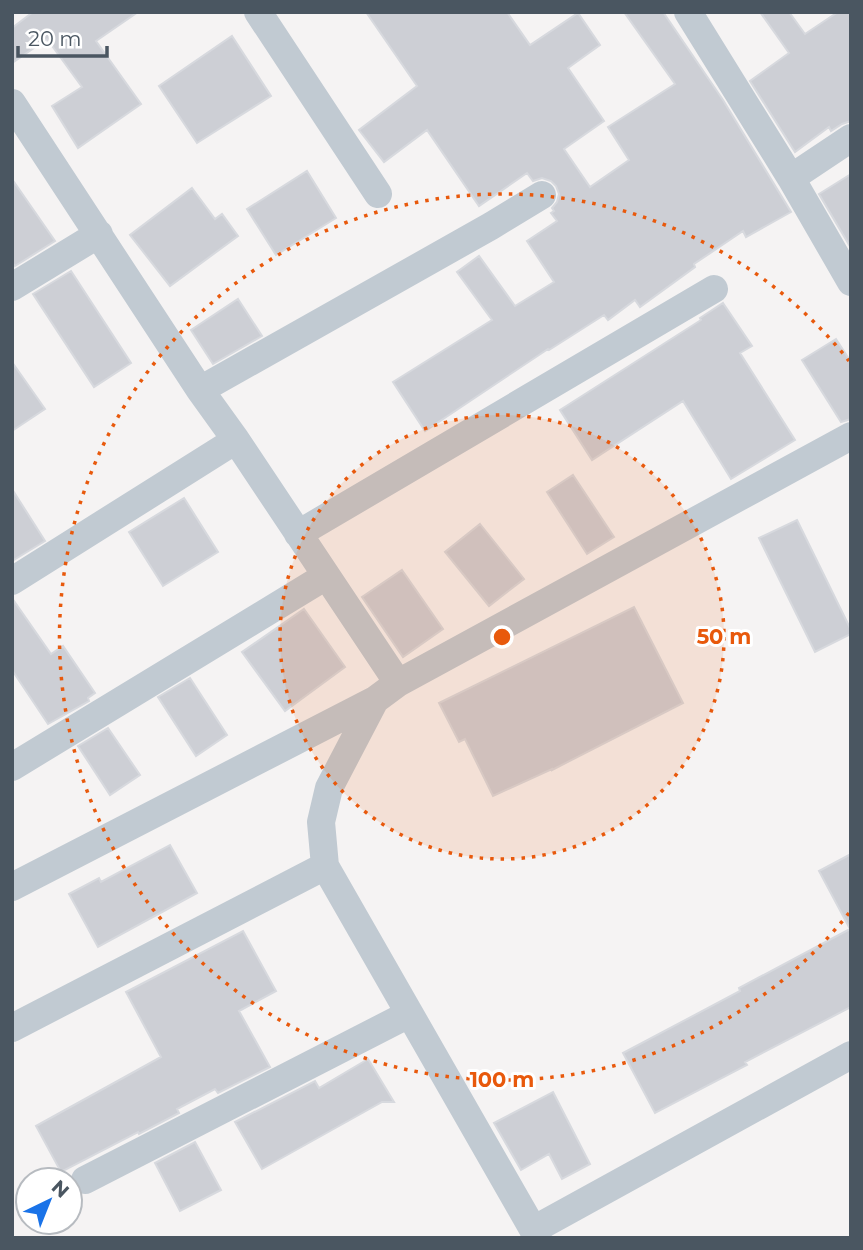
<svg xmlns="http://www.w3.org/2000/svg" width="863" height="1250" font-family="Montserrat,sans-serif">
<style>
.building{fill:#cdcfd5;stroke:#d7d9de;stroke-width:2}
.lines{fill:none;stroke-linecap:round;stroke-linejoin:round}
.minor{stroke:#c1cad2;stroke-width:28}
.ring{fill:none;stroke:#e8590c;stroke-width:3.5;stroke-dasharray:3.5 7}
.centre{fill:#e8590c;stroke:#fff;stroke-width:3.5}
.ring-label{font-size:21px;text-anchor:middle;font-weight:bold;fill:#e8590c;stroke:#fff;stroke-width:6;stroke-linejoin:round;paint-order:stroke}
</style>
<rect width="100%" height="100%" fill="#f5f3f3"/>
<path class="building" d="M 33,12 L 138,12 L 96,41 L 141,104 L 78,148 L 52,106 L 82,87 L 47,39 L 12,63 L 12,28 Z
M 366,12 L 507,12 L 530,45 L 578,13 L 600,45 L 568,68 L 604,121 L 564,149 L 590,187 L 629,160 L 608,127 L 675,84 L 624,12 L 663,12 L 723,100 L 791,212 L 746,237 L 743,231 L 694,264 L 695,267 L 640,307 L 635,300 L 608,320 L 604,315 L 549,350 L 548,349 L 425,431 L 393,382 L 492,320 L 457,272 L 479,256 L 515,306 L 554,282 L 527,241 L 557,221 L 551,213 L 554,211 L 552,208 L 557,202 L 559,194 L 556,186 L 551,181 L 542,178 L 533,181 L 527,173 L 479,206 L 427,130 L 384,162 L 359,130 L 417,86 Z
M 760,12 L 789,12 L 805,34 L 838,12 L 851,12 L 851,121 L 842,124 L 831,131 L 829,127 L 795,152 L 750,81 L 789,53 Z
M 232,36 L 271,96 L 197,143 L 159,86 Z
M 307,171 L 336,218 L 276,255 L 247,209 Z
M 851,174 L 851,248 L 819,194 Z
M 12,179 L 55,241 L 15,266 L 12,262 Z
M 192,188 L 215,219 L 222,214 L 238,236 L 170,286 L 130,235 Z
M 71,271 L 131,363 L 94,387 L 33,294 Z
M 238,299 L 262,336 L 213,364 L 191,330 Z
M 723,303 L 752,346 L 740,353 L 795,440 L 731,479 L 683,401 L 592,460 L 560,410 L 701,320 L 700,318 Z
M 836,339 L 851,362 L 851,419 L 841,422 L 802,360 Z
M 12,362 L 45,409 L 12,431 Z
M 573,475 L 614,537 L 587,554 L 547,492 Z
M 12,489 L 45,541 L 12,561 Z
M 184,498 L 218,552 L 163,586 L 129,532 Z
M 797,520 L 851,630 L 851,634 L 815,652 L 759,538 Z
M 480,524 L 524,579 L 489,606 L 445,552 Z
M 402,570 L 443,629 L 403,657 L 362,597 Z
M 12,598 L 51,654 L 63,646 L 95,693 L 88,698 L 89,701 L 48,724 L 12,670 Z
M 634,607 L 683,703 L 552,770 L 552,769 L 493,796 L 465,739 L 459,742 L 439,703 Z
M 304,609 L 345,667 L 285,711 L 242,652 Z
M 190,678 L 227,735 L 196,756 L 158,697 Z
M 108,728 L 140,775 L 110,795 L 78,746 Z
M 170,845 L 197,893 L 98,947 L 69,894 L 99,878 L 101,882 Z
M 851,854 L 851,1007 L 745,1062 L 747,1065 L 655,1113 L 623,1053 L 740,991 L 739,988 L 850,929 L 819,871 Z
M 243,931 L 276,991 L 239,1011 L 270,1067 L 218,1093 L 215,1089 L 177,1109 L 179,1113 L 139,1134 L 138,1132 L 61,1172 L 36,1126 L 161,1057 L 126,992 Z
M 368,1059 L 394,1102 L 382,1102 L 262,1169 L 235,1122 L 315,1081 L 319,1088 Z
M 553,1092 L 590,1164 L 562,1179 L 549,1154 L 521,1170 L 494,1123 Z
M 195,1142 L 221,1190 L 180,1211 L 155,1163 Z"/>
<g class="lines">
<path class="minor" d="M 258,12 L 378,194
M 688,12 L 791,178 L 851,282
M 12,103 L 200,390 L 236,440 L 398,683 L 375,700 L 329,788 L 321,822 L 325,866 L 538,1238
M 791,178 L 851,138
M 12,287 L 99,234
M 200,390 L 491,226 L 542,195
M 298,534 L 714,289
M 12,581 L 236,440
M 398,683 L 851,436
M 12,767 L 326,576
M 12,887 L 375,700
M 12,1028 L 325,866
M 85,1180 L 409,1014
M 533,1230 L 851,1055"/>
</g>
<circle cx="502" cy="637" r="222" fill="#e8590c" fill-opacity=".12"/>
<g class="ring">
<circle cx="502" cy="637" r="222"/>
<path d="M849 913A443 443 0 1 1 849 361"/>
</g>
<circle cx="502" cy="637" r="10" class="centre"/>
<g class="ring-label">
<text x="724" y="644">50 m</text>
<text x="502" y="1087">100 m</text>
</g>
<rect width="863" height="1250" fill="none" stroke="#4a5661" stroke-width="28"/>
<g transform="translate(49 1201) rotate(43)"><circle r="33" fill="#ffffff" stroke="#b7bbc0" stroke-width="2"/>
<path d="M0-5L12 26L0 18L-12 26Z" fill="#1a73e8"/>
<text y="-10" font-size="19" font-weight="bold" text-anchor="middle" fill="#4a5661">N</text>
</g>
<path d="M18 46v10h89v-10" fill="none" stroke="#4a5661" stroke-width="3.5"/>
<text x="28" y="46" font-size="21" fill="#4a5661" stroke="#ffffff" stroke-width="5" paint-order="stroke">20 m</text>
</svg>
